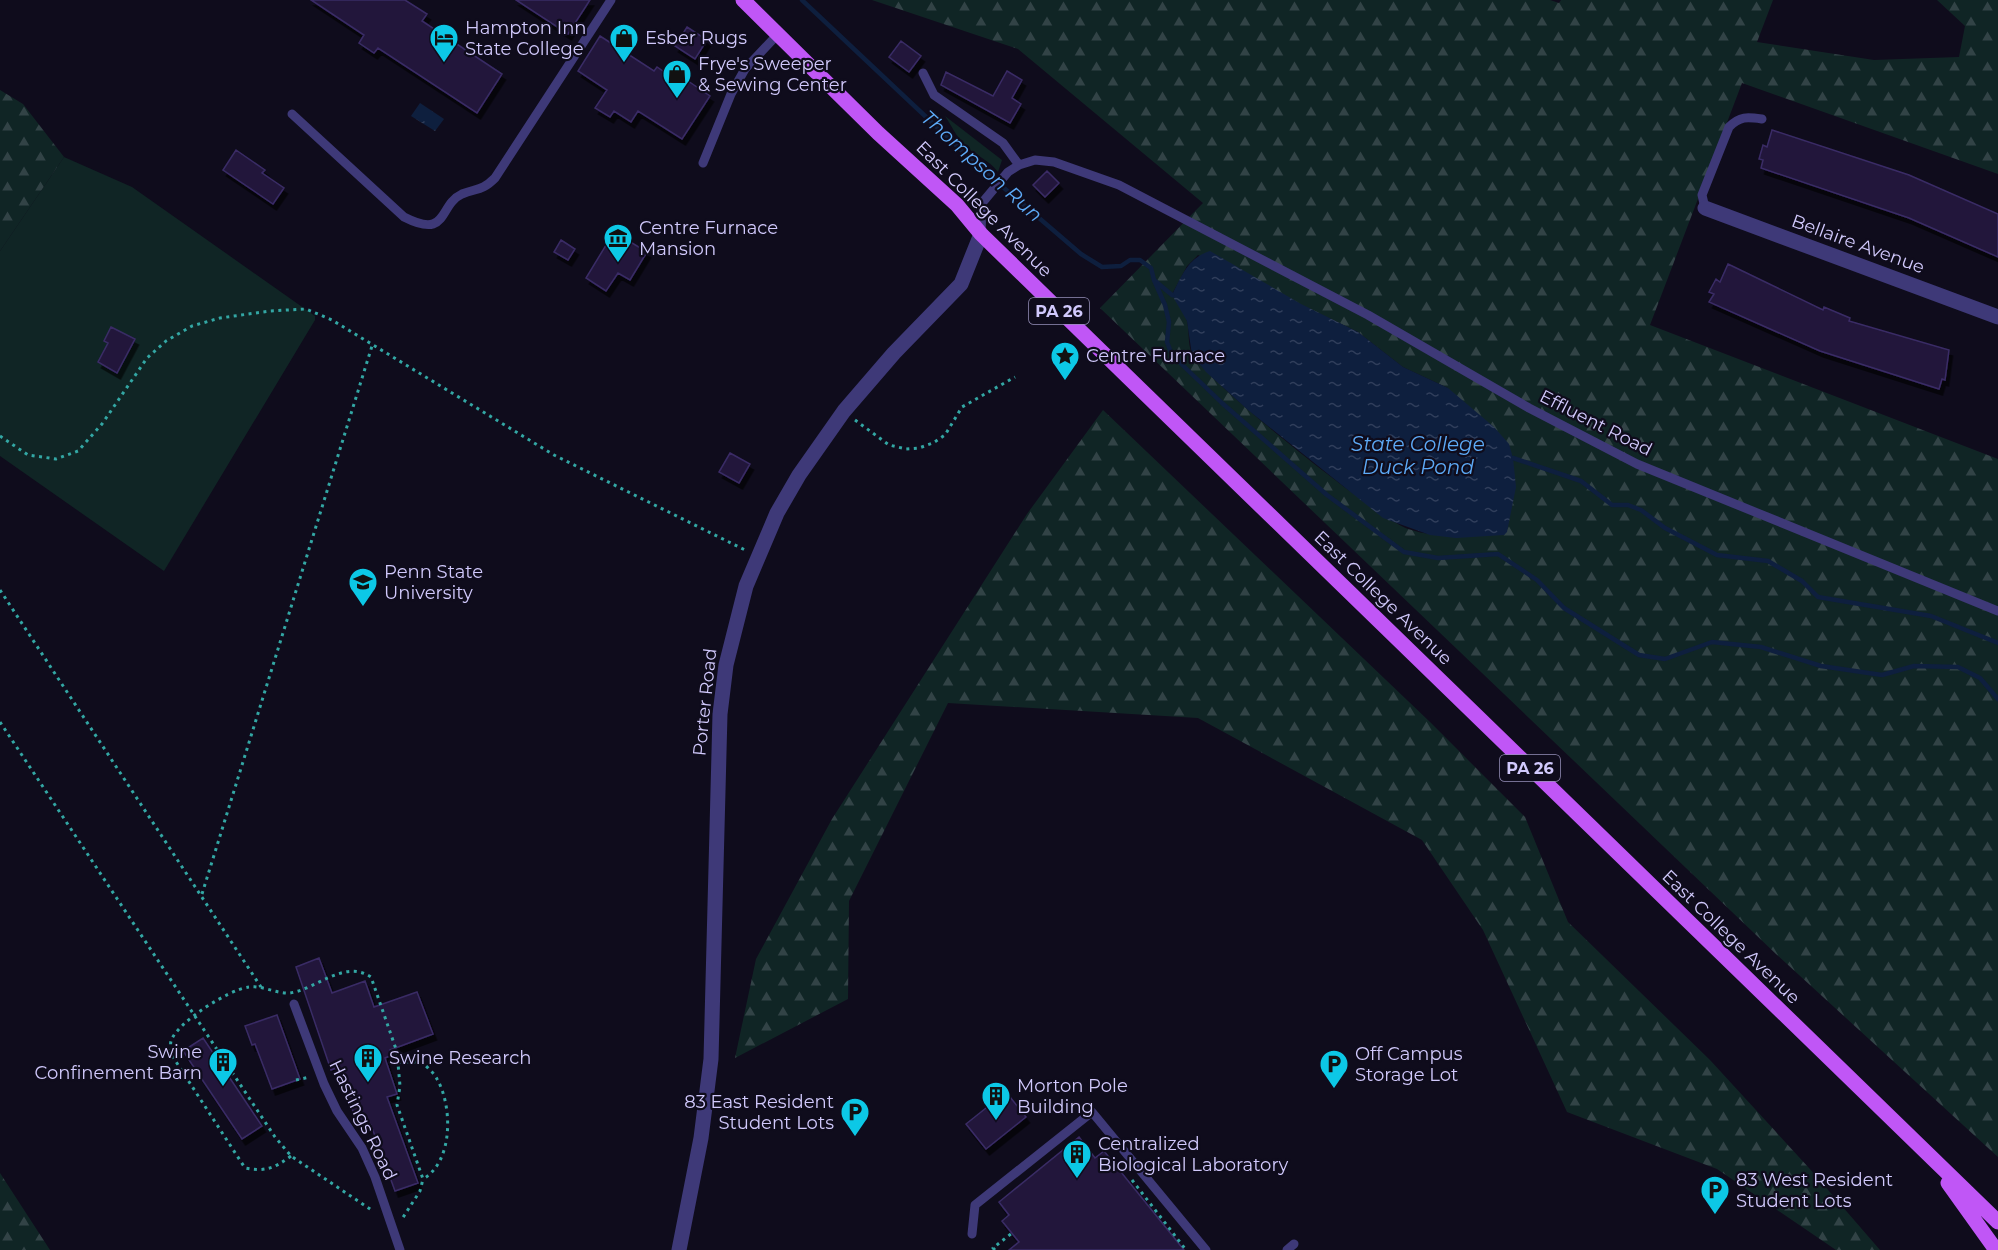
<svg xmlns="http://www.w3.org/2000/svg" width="1998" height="1250" font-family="Montserrat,sans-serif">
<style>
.green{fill:#102525}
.forest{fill:url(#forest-firs);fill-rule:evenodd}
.water{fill:url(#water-ripples)}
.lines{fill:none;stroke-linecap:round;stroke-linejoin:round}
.stream{stroke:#0e1f3e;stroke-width:4.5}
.building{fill:#21193b;stroke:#3a2c66;stroke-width:1.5;filter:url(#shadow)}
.path{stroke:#33a7a4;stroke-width:3;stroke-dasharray:3 4.5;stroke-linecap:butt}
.service{stroke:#3e3978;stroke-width:9}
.minor{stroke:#3e3978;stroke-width:15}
.tertiary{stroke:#3e3978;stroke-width:15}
.primary{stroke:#c056f6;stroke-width:15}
.labels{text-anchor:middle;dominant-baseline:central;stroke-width:4.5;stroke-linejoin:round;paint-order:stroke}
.shield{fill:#0f0c1c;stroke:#9790b9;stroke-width:1.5}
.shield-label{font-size:16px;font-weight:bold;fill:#d1c9fc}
.poi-label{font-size:18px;fill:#d1c9fc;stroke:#0f0c1c;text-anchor:start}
.street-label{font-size:18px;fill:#d1c9fc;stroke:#0f0c1c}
.water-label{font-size:20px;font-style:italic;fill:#5daaf7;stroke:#0f0c1c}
</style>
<defs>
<pattern id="forest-firs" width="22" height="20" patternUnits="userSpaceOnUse" patternTransform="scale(1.5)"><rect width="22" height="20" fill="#102525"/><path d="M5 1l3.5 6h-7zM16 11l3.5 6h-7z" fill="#324346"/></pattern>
<pattern id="water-ripples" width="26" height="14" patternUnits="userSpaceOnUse" patternTransform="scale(1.5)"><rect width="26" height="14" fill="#0e1f3e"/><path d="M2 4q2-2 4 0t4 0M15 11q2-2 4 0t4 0" fill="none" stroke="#303e5b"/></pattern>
<filter id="shadow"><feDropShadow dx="3.5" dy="6" stdDeviation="0" flood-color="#0009"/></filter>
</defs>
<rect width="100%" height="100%" fill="#0f0c1c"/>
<path class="green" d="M 945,116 L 1002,160 L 998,172 C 988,159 976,156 964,145 C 957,137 951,125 945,116 Z
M 64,157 L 132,187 L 315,316 L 315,320 L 164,571 L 0,456 L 0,251 Z"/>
<path class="forest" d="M 872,0 L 1550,0 L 1559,3 L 1561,0 L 1773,0 L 1757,42 L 1874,60 L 1959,57 L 1965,26 L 1937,0 L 1998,0 L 1998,174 L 1742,83 L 1650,325 L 1998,459 L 1998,1157 L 1776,954 L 1100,308 L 1203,203 L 1018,49 ZM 1198,255 L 1358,332 L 1403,367 L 1448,388 L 1504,535 C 1470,534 1441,540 1408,529 C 1380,520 1203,379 1192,354 C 1187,343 1190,329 1186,318 C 1183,310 1176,302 1172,294 L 1187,266 Z
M 0,90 L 23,104 L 64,157 L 0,251 Z
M 1103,410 L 1430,722 L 1525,817 L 1568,922 L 1710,1060 L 1809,1168 L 1880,1250 L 1836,1250 L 1717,1169 L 1567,1112 L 1483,930 L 1422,840 L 1198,718 L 948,703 L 849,901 L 848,999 L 735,1058 L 756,959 L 832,819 L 1027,514 Z
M 0,1173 L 50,1250 L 0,1250 Z"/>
<path class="water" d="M 420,103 L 444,119 L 435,131 L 411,116 Z
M 1210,251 L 1301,304 L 1358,332 L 1403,367 L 1448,388 L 1494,427 L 1509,444 L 1513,458 L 1516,487 L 1507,532 L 1504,535 L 1456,538 L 1430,535 L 1383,518 L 1248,410 L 1206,372 L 1192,355 L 1187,321 L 1172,295 C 1182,275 1188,258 1210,251 Z"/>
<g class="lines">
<path class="stream" d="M 802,0 L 976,164 L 1081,254 L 1102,267 L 1121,266 L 1130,260 L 1140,260 L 1151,268 L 1154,280 L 1172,295
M 1154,280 L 1165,305 L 1169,322 L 1167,342 L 1172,355 L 1222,403 L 1327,495 L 1404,552 L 1438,558 L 1498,554 L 1537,580 L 1564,608 L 1639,655 L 1665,659 L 1712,642 L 1761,647 L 1821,666 L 1882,675 L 1914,666 L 1958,667 L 1980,678 L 1998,699
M 1513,458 L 1581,481 L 1612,505 L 1628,505 L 1641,510 L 1665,528 L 1717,555 L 1768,561 L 1802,581 L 1818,597 L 1931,616 L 1998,643"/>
</g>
<path class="building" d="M 311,0 L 405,0 L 427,14 L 422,21 L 502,74 L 477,113 L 378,48 L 374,53 L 359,43 L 364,35 Z
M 516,0 L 590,0 L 568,34 Z
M 687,27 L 707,40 L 695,59 L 675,46 Z
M 600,36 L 654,71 L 657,67 L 679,82 L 682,77 L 710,96 L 682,139 L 638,111 L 631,122 L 614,111 L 610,117 L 595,108 L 607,90 L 578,71 Z
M 901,41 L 921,56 L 909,72 L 889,57 Z
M 1007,71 L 1022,80 L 1012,98 L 1021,104 L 1010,123 L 941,85 L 946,72 L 993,96 Z
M 1772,130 L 1909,175 L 1998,214 L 1998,257 L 1909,218 L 1761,168 L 1763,160 L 1759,159 L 1763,145 L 1767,147 Z
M 236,150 L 265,170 L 262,173 L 284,188 L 273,204 L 223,170 Z
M 1047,171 L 1059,183 L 1045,197 L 1033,185 Z
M 614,232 L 647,252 L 630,280 L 618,273 L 606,291 L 586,278 Z
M 561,240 L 575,249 L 568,260 L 554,252 Z
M 1728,264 L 1823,310 L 1824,307 L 1850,318 L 1849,321 L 1949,350 L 1945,380 L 1942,379 L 1939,389 L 1820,351 L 1709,302 L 1714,294 L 1709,292 L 1716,279 L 1720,282 Z
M 111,327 L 135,339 L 117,373 L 98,362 L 108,343 L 104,341 Z
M 730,453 L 750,464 L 739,483 L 719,472 Z
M 319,958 L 332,993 L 365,981 L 374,1007 L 417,992 L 433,1034 L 390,1050 L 392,1055 L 385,1058 L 397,1094 L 387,1097 L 418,1183 L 395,1191 L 371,1125 L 360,1129 L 336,1068 L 331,1070 L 296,967 Z
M 277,1015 L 300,1079 L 272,1089 L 255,1044 L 252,1045 L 245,1026 Z
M 203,1038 L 262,1126 L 242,1139 L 183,1051 Z
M 1006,1092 L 1026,1117 L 986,1149 L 966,1124 Z
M 1079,1137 L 1095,1158 L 1104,1151 L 1184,1250 L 1009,1250 L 1019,1242 L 1002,1221 L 1009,1215 L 999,1202 Z"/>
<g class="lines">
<path class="path" d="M 855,420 L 889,445 L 906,449 L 919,448 L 933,443 L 945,435 L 962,407 L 1015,377
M 0,436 L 28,455 L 56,459 L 78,451 L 102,424 L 147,358 L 166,341 L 192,326 L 220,318 L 270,311 L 306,309 L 332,320 L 554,455 L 745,550
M 0,590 L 261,987
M 0,722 L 275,1137 L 291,1156 L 373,1211
M 202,894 L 372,346
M 398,1062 L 422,1062 C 427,1067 434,1073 437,1079 C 453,1107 453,1162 423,1179
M 296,1080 L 310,1077
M 291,1156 C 275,1168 265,1172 245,1168 L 171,1054 C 171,1051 170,1044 171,1041 C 177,1022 230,989 249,987 C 262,985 276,994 290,993 C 317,989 344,959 371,977 L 397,1052 L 400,1086 L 397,1105 L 423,1179 L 420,1191 L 402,1219
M 1132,1180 L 1186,1250
M 995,1250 L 993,1248 L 1012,1233"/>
<path class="service" d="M 923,73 L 934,95 L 1003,143 L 1019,165
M 292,114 L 404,217 C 449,240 438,205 462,194 C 477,188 482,191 495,178 L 611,0
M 703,163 L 731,94 L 745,69 L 778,34
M 1705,208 L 1702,195 L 1729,127 C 1740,116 1747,117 1762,119
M 981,234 L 982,203 L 1008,172 L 1019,165 L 1035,160 L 1054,162 L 1119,185 L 1368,315 L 1529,408 L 1637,464 L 1998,611
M 294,1004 L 324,1084 L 337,1111 L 362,1148 L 375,1177 L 400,1250
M 972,1234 L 975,1205 L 1092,1112 L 1206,1250
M 1287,1250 L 1294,1244"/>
<path class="minor" d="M 1705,208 L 1998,317"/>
<path class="tertiary" d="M 679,1250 L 701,1138 L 711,1059 L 720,714 L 726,665 L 746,586 L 777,513 L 799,475 L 844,411 L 894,353 L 961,284 L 981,234"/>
<path class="primary" d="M 743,0 L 878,133 L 957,205 L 981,234 L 1138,387 L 1998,1222
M 1948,1183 L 1996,1250"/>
</g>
<defs>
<g id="hotel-pin" transform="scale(1.5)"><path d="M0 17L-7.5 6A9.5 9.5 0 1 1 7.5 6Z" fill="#0cc8e6" stroke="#0f0c1c"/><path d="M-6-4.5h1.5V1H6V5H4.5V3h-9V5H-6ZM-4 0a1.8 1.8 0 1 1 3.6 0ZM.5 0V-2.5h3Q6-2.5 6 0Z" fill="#111"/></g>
<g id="shop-pin" transform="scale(1.5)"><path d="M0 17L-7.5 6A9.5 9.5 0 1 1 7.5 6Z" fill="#0cc8e6" stroke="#0f0c1c"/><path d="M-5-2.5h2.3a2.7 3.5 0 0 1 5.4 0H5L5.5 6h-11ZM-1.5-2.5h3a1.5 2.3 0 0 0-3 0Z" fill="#111"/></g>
<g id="museum-pin" transform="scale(1.5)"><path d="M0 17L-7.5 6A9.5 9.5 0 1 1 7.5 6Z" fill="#0cc8e6" stroke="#0f0c1c"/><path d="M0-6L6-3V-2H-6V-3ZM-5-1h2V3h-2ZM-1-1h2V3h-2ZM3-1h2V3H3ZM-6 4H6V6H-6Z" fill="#111"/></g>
<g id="sight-pin" transform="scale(1.5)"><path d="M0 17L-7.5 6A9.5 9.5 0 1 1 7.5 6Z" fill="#0cc8e6" stroke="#0f0c1c"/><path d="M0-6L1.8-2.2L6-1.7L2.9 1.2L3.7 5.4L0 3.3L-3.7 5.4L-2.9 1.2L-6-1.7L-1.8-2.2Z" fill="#111"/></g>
<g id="university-pin" transform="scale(1.5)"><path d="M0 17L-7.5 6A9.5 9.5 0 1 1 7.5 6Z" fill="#0cc8e6" stroke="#0f0c1c"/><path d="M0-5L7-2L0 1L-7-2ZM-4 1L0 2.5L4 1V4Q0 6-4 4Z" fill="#111"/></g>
<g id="building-pin" transform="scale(1.5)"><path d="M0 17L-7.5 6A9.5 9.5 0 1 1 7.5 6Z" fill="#0cc8e6" stroke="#0f0c1c"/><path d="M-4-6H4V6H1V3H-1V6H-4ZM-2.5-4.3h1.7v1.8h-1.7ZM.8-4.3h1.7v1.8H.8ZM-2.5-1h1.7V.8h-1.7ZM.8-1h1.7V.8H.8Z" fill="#111"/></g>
<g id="parking-pin" transform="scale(1.5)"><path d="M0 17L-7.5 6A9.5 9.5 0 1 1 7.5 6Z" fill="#0cc8e6" stroke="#0f0c1c"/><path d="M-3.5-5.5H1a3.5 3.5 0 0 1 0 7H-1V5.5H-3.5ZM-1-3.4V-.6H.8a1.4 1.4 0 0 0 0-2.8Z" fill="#111"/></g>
</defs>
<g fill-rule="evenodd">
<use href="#hotel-pin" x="444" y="38"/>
<use href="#shop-pin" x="624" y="38"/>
<use href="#shop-pin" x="677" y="74"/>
<use href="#museum-pin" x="618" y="238"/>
<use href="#sight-pin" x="1065" y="356"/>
<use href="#university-pin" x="363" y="582"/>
<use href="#building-pin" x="368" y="1058"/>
<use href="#building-pin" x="223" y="1062"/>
<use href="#parking-pin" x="1334" y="1064"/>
<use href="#building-pin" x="996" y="1096"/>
<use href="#parking-pin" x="855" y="1112"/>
<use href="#building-pin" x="1077" y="1154"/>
<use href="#parking-pin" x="1715" y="1190"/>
</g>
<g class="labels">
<g class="shield">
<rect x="1029" y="298" width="60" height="26" rx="4.5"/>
<rect x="1500" y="755" width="60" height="26" rx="4.5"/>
</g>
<g class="shield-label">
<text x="1059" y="311">PA 26</text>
<text x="1530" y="768">PA 26</text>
</g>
<g class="poi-label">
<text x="465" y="28">Hampton Inn<tspan x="465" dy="21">State College</tspan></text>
<text x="645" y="38">Esber Rugs</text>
<text x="698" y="64">Frye's Sweeper<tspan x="698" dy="21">&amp; Sewing Center</tspan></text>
<text x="639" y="228">Centre Furnace<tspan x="639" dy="21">Mansion</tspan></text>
<text x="1086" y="356">Centre Furnace</text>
<text x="384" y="572">Penn State<tspan x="384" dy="21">University</tspan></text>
<text x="202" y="1052" text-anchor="end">Swine<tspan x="202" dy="21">Confinement Barn</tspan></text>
<text x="1355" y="1054">Off Campus<tspan x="1355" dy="21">Storage Lot</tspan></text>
<text x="389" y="1058">Swine Research</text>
<text x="1017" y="1086">Morton Pole<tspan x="1017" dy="21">Building</tspan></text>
<text x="834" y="1102" text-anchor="end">83 East Resident<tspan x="834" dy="21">Student Lots</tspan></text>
<text x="1098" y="1144">Centralized<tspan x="1098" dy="21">Biological Laboratory</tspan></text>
<text x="1736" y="1180">83 West Resident<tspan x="1736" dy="21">Student Lots</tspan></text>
</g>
<g class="street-label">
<text transform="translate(984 209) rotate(45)">East College Avenue</text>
<text transform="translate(1858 244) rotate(20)">Bellaire Avenue</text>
<text transform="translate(1596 423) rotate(27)">Effluent Road</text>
<text transform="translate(1383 598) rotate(44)">East College Avenue</text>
<text transform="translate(705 702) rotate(-84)">Porter Road</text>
<text transform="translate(1731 937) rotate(44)">East College Avenue</text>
<text transform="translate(363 1120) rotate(64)">Hastings Road</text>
</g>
<g class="water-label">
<text transform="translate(982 166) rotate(42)">Thompson Run</text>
<text x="1418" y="444">State College<tspan x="1418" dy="23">Duck Pond</tspan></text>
</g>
</g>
</svg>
